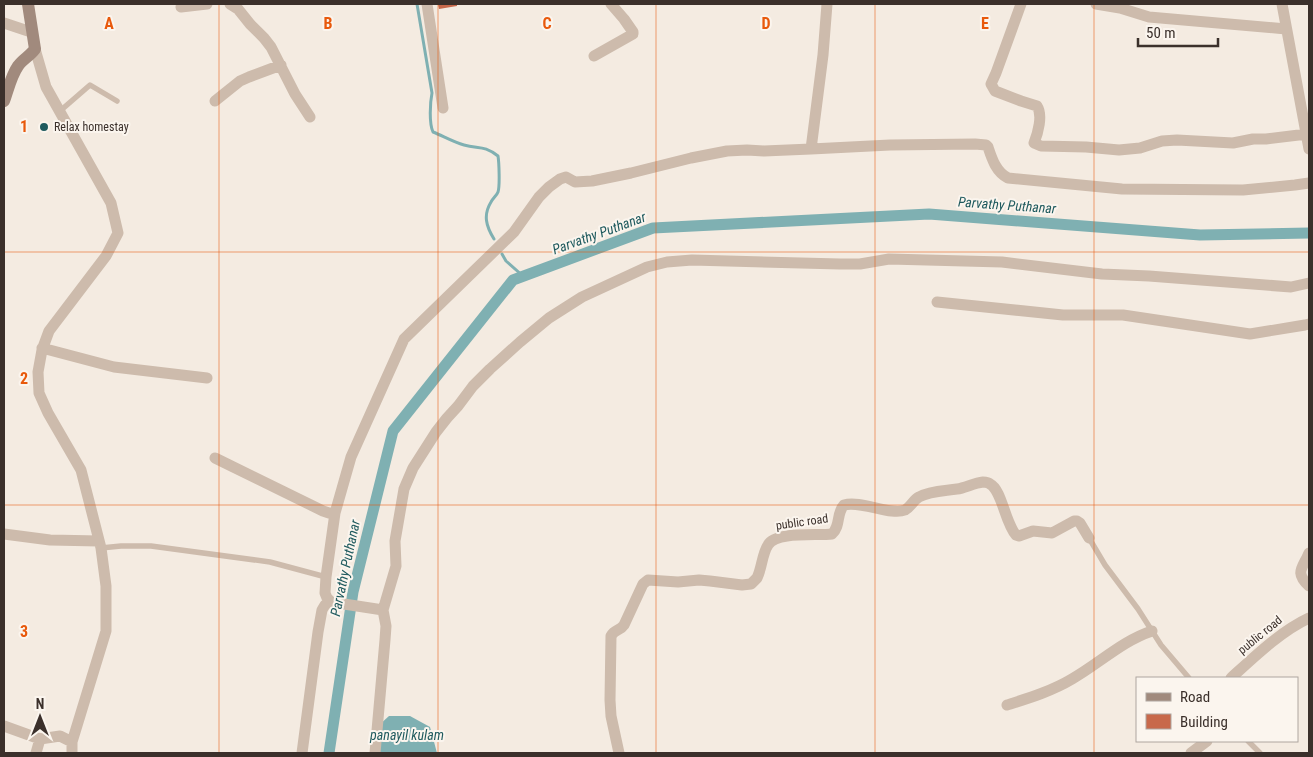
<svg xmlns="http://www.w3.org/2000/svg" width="1313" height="757" font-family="'Roboto Condensed',sans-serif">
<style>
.water{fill:#7fb0b2}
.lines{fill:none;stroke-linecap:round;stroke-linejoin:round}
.stream{stroke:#7fb0b2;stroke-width:3}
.canal{stroke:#7fb0b2;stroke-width:11}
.building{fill:#c8694b}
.lane{stroke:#cdbbac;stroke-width:5.5}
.street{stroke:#cdbbac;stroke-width:11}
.secondary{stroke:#a18a7d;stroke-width:12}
.grid{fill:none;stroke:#e8590c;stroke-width:1;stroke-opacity:0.55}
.poi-dot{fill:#1f5a5e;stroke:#fbf5ee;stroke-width:2}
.labels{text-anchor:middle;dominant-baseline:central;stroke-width:4;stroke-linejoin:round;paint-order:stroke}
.poi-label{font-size:12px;fill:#3b302b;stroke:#fbf5ee;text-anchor:start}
.street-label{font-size:12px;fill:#3b302b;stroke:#fbf5ee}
.water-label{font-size:14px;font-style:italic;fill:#1f5a5e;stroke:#fbf5ee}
.grid-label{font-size:16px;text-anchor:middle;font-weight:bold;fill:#e8590c;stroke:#fbf5ee;stroke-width:4;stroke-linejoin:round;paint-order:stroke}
</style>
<rect width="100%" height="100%" fill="#f4ebe1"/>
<path class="water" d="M 389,716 L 410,716 L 430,727 L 437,753 L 377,753 L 378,726 Z"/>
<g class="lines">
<path class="stream" d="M 417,4 L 432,93 C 430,103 429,123 433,132 C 443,136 453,142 464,145 C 479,149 484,145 498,156 C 499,162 500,186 498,192 C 497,195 493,198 491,202 C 483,215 486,226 494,239
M 502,254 L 506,261 L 523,276"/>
<path class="canal" d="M 329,753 L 353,592 L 393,431 L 513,280 L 653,228 L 929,214 L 1200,235 L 1309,233"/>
</g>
<path class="building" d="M 438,4 L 457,4 L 457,6 L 439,9 Z"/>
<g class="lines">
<path class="lane" d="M 60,111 L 90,85 L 117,101
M 1089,538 L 1105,565 L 1138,609 L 1161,645 L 1189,678
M 101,548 L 121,546 L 151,546 L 270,562 L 326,577
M 1248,741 L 1260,753"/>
<path class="street" d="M 230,4 L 238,9 L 250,24 L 264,38 L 271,47 L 295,94 L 310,117
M 427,4 L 443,108
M 1021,4 L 996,73 L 991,84 L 995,91 L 1021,101 L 1037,106 C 1043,115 1038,133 1034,143 L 1041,146 L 1086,147 L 1119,150 L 1140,148 L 1162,141 L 1177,140 L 1233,143 L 1253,139 L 1266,139 L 1307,134
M 1096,4 L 1120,8 L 1149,17 L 1286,29
M 1282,4 L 1309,149
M 181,7 L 207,4
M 4,23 L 31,32
M 35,49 L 46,87 L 111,203 L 118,233 L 106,256 L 49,331 L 42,350 L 38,372 L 39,393 L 48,413 L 81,470 L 101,548 L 106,586 L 106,631 L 72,742 L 72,753
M 594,56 L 633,34 L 633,32 L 624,19 L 611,4
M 215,101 L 240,81 L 249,77 L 281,65
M 811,149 L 823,55 L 827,4
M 937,302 L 1063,315 L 1123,315 L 1250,334 L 1305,325 L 1309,324
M 42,348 L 114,367 L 207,378
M 215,458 L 323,511 L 329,513 L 335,513
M 4,534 L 50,540 L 99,541
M 1309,553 C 1303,568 1294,572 1309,586
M 331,602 L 383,610
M 1231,678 C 1254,657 1281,631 1309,618
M 1007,705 C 1029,698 1052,691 1072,679 C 1100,663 1122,641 1152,631
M 4,726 L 40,739
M 36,753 L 40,739 L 60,736 L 72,742
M 302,753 L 318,632 L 322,610 L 325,605 L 331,602 L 327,598 L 325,593 L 326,577 L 335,513 L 351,457 L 404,339 L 514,232 L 539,197 L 549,187 L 560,179 L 566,177 L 575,182 L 592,181 L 631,173 L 691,158 L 727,151 L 747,150 L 764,151 L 811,149 L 890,145 L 975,144 L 986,145 L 988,147 C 992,159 996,172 1008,178 L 1122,189 L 1243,190 L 1295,185 L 1309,183
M 375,753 L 385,640 L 386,626 L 383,610 L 396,566 L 395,541 L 404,489 L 413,468 L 436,432 L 447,418 L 458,406 L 473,386 L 490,369 L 520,342 L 549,318 L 582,297 L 647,267 L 667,262 L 692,260 L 840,264 L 860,264 L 889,259 L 1002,262 L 1102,274 L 1149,276 L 1291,287 L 1309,283
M 619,753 L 611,716 L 610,700 L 611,636 C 615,629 620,631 624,625 L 643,584 L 648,580 L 678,582 L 699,580 L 710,581 L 742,585 L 751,584 L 757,578 C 762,568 762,554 768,545 C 776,531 817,536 832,534 C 841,526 836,513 844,505 C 861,500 891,516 905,510 C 911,507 913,500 919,497 C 930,491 944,491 957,489 C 965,488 974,483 983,482 C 985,482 988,482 990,484 C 1002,490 1005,523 1016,535 L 1019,536 L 1033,531 L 1052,533 L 1074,521 L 1077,521 L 1080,523 L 1089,538
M 1191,753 L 1207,741"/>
<path class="secondary" d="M 4,101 C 8,90 11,76 18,66 C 23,59 30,56 35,49 L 28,4"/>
</g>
<path class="grid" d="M 219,4 L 219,753M 438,4 L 438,753M 656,4 L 656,753M 875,4 L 875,753M 1094,4 L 1094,753M 4,252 L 1309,252M 4,505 L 1309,505"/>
<circle class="poi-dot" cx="44" cy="127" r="5"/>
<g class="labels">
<g class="poi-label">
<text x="54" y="127">Relax homestay</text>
</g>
<g class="street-label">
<text transform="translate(802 522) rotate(-8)">public road</text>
<text transform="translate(1260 635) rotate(-39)">public road</text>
</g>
<g class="water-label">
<text transform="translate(1007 205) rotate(4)">Parvathy Puthanar</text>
<text transform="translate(599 233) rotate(-20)">Parvathy Puthanar</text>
<text transform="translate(345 568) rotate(-78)">Parvathy Puthanar</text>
<text x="407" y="735">panayil kulam</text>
</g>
</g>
<g class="grid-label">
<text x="109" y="29">A</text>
<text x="328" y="29">B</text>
<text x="547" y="29">C</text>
<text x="766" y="29">D</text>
<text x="985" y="29">E</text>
<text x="24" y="132">1</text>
<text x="24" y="384">2</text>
<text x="24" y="637">3</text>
</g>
<rect width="1313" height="757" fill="none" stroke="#3b302b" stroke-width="10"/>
<rect x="1136" y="677" width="162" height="65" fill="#fbf5ee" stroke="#aea6a0"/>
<rect x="1146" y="693" width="25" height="8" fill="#a18a7d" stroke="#aea6a0"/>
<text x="1180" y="702" font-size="15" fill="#3b302b">Road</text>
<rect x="1146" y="714" width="25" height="15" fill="#c8694b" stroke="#aea6a0"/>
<text x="1180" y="727" font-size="15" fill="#3b302b">Building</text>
<g transform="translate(40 717)" stroke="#fbf5ee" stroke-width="4" paint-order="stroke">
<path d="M0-4L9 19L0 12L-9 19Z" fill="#3b302b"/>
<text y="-8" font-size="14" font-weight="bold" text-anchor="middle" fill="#3b302b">N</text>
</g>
<path d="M1138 38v8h80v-8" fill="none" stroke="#3b302b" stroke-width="2.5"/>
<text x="1146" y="38" font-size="15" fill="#3b302b" stroke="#fbf5ee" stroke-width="4" paint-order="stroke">50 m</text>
</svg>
